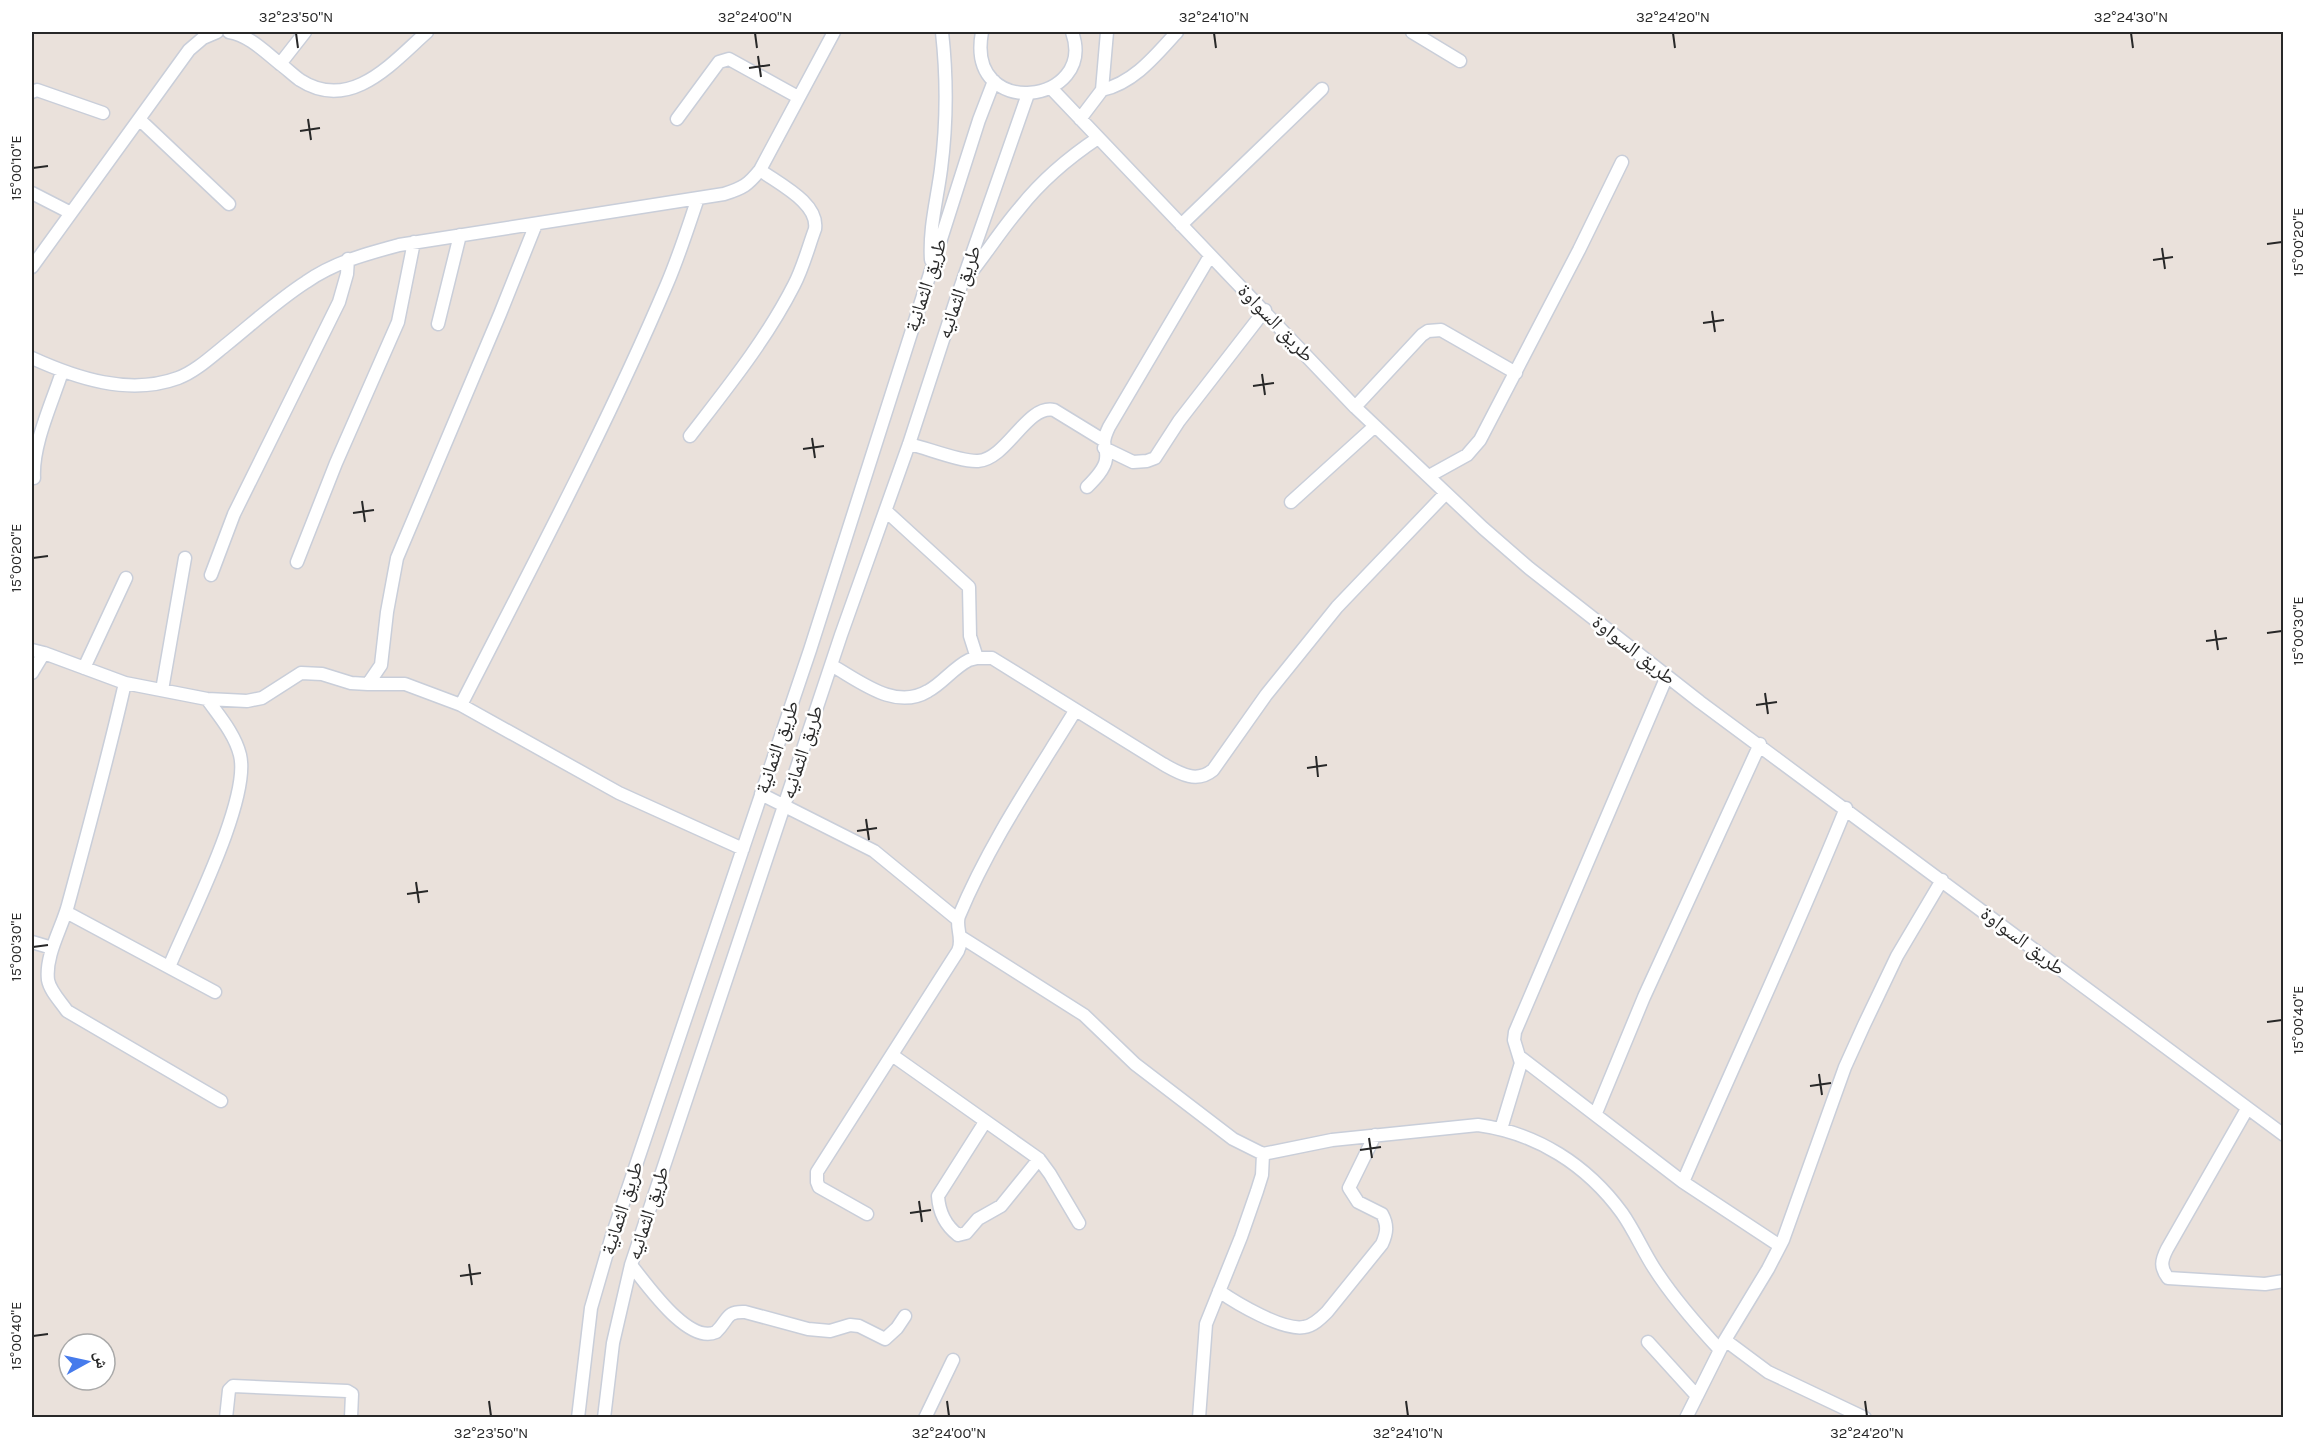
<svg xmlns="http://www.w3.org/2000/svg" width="2315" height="1449" font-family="Karla,'Noto Naskh Arabic',sans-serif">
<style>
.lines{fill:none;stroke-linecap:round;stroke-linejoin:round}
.minor-casing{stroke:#c9ced9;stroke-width:15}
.minor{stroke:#fff;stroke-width:12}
.ticks{fill:none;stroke:#282828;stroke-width:2}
.labels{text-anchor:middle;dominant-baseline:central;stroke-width:5;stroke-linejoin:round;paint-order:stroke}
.street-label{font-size:20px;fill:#282828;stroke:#fff}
.neatline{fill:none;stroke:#282828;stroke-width:2}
.ticks-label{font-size:15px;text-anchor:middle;fill:#282828}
</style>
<rect width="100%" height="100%" fill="#eae1db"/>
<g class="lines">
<g class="minor-casing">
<path id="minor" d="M 229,32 C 248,35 263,50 279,63 C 286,68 293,75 300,80 C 351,113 393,62 427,32
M 982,32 C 965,122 1098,104 1072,32
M 1412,32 L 1460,61
M 280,64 L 305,32
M 1051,88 L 1355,407 L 1483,528 L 1529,568 L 1700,702 L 2284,1135
M 1102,90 L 1107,32
M 32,92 L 37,90 L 103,113
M 139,119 L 229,204
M 677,119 L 719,62 L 729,59 L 798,97
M 1080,119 L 1102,90 C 1134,83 1156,55 1177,32
M 32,193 L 71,213
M 1181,225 L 1322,89
M 931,260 C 929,228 937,200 941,169 C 947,123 947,77 942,32
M 32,267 L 189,50 L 203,38 L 217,32
M 969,275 C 986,254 1001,230 1019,209 C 1041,181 1068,158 1098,138
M 438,324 L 460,235
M 32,358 C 76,378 129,396 178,378 C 195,372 212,356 227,344 C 253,323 278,300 306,282 C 335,262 366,254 399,245 L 724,194 C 743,188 748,185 760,170 L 834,32
M 1355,407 L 1422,335 L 1428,331 L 1441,330 L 1516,373
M 690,436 C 727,388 766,340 794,285 C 803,268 808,248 815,229 C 819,203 779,184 760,170
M 909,444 C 927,448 961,462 978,461 C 1007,459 1027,404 1054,410 L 1103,440
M 1104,448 L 1133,462 L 1147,461 L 1155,458 L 1179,421 L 1265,310
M 1429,476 L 1467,455 L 1480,440 L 1579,250 L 1622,162
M 34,478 C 32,445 52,403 62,372
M 1087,487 C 1094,480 1105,469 1106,459 C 1108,444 1099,448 1109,427 L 1210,256
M 1291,502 L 1375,426
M 886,511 L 969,587 L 970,636 L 977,658
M 297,562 L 336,463 L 398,322 L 414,242
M 211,575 L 234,514 L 339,302 L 347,274 L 348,259
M 32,650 L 44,653 L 125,683 L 207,699 L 247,701 L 262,698 L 301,673 L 322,674 L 351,683 L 368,684 L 381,665 L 387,612 L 397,558 L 500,314 L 536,224
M 831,665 C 860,681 895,711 928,691 C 943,683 953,668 969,660 L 977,658 L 992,658 L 1163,764 C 1179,773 1196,784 1213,770 L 1266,695 L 1337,607 L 1446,493
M 84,668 L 126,578
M 32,673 L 44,653
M 125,683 C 108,758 88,831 68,905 C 62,928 45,955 48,980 C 50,991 61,1002 67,1011 L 221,1101
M 368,684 L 405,684 L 461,705 L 619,793 L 743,849
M 162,690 L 185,558
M 461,705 C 532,566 606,428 667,284 C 679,256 688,227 698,198
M 761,794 L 874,851 L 957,919
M 66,912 L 215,992
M 961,937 L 1084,1015 L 1135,1064 L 1233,1139 L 1263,1154 L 1332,1140 L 1478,1125 C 1537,1133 1587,1165 1622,1213 C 1634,1230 1643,1251 1654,1268 C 1673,1298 1696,1324 1720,1350
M 32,942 L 52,948
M 169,967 C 188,921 251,799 240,755 C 235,734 219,716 207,699
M 892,1055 L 1039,1159 L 1050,1174 L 1079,1223
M 1520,1057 L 1683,1182 L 1780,1246
M 2247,1109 L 2167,1249 C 2161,1261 2160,1267 2168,1278 L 2265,1284 L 2284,1281
M 1596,1113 L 1644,997 L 1760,744
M 985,1122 L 938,1196 C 939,1212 945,1225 958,1235 L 966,1233 L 978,1219 L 1001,1206 L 1039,1159
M 1501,1129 L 1521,1063 L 1514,1040 L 1515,1032 L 1667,676
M 1683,1182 C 1737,1057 1795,934 1846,808
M 867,1214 L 819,1187 L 817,1182 L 817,1172 L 958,951 C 964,939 955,927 959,916 C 990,842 1034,778 1075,711
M 631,1265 C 646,1283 688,1345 716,1332 C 729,1320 725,1311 745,1312 L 808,1329 L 830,1331 L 850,1325 L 859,1326 L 885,1339 L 897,1328 L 905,1316
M 1219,1291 C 1236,1303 1283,1331 1304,1327 C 1313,1326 1321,1318 1327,1312 L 1382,1244 C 1387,1233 1388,1225 1382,1214 L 1358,1202 L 1349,1188 L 1375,1135
M 1725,1340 L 1768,1372 L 1865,1418
M 1648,1342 L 1697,1396
M 226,1418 L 229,1390 L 233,1386 L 347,1391 L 352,1394 L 351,1418
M 578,1418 L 591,1308 L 611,1239 L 810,650 L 979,120 L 994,81
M 604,1418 L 613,1343 L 631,1265 L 841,635 L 909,444 L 956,300 L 1028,94
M 925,1418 L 953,1360
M 1199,1418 L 1206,1324 L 1241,1237 L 1257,1191 L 1262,1175 L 1263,1154
M 1686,1418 L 1725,1340 L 1768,1269 L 1783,1240 L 1845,1067 L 1864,1025 L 1897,956 L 1942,880"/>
</g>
<use href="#minor" class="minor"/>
</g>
<path class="ticks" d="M 296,33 L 298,48M 755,33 L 757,48M 1214,33 L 1216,48M 1673,33 L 1675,48M 2131,33 L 2133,48M 758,56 L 761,77M 749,68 L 770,65M 308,119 L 311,140M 300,131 L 320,128M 33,168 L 48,166M 2267,244 L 2282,242M 2162,248 L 2165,269M 2153,260 L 2173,257M 1712,311 L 1715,332M 1703,323 L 1724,320M 1262,374 L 1265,395M 1253,386 L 1274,383M 812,438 L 815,458M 803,449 L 824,446M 362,501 L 365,522M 353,513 L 374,510M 33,558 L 48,556M 2215,630 L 2218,650M 2267,633 L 2282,631M 2206,641 L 2227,638M 1765,693 L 1768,714M 1756,705 L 1777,702M 1316,756 L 1318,777M 1307,768 L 1327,765M 866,819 L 869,840M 857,831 L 877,828M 416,882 L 419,903M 407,894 L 428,891M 33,947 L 48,945M 2267,1022 L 2282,1020M 1819,1074 L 1822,1095M 1810,1086 L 1831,1083M 1369,1138 L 1372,1158M 1360,1150 L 1381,1147M 919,1201 L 922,1222M 910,1213 L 931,1210M 469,1264 L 472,1285M 460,1276 L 481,1273M 33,1336 L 48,1334M 489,1401 L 491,1416M 947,1401 L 949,1416M 1406,1401 L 1408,1416M 1865,1401 L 1867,1416"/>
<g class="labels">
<g class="street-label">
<text transform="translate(926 285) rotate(-72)">طريق الثمانية</text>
<text transform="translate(959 292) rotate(-71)">طريق الثمانيه</text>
<text transform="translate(1276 323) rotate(46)">طريق السواوة</text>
<text transform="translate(1634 650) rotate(38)">طريق السواوة</text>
<text transform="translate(777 747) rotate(-71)">طريق الثمانية</text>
<text transform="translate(802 752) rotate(-72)">طريق الثمانيه</text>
<text transform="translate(2023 941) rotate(37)">طريق السواوة</text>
<text transform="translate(622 1208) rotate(-72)">طريق الثمانية</text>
<text transform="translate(648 1213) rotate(-72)">طريق الثمانيه</text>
</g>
</g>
<rect width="2315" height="1449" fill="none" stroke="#ffffff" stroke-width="66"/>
<g transform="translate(87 1362) rotate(82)"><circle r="28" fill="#ffffff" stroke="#a9a9a9" stroke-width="1.5"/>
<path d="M0-4.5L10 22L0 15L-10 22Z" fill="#467bec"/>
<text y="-9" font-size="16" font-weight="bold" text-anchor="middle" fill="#282828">ش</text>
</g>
<rect x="33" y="33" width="2249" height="1383" class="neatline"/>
<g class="ticks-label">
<text x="296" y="22">32°23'50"N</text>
<text x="755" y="22">32°24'00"N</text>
<text x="1214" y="22">32°24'10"N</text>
<text x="1673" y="22">32°24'20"N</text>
<text x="2131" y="22">32°24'30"N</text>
<text transform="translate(16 168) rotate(-90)" y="5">15°00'10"E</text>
<text transform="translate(2298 242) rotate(-90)" y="5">15°00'20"E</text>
<text transform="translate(16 558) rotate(-90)" y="5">15°00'20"E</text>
<text transform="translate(2298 631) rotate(-90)" y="5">15°00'30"E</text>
<text transform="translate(16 947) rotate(-90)" y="5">15°00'30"E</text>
<text transform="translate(2298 1020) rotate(-90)" y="5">15°00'40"E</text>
<text transform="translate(16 1336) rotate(-90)" y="5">15°00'40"E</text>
<text x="491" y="1438">32°23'50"N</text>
<text x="949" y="1438">32°24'00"N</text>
<text x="1408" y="1438">32°24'10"N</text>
<text x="1867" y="1438">32°24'20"N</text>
</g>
</svg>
